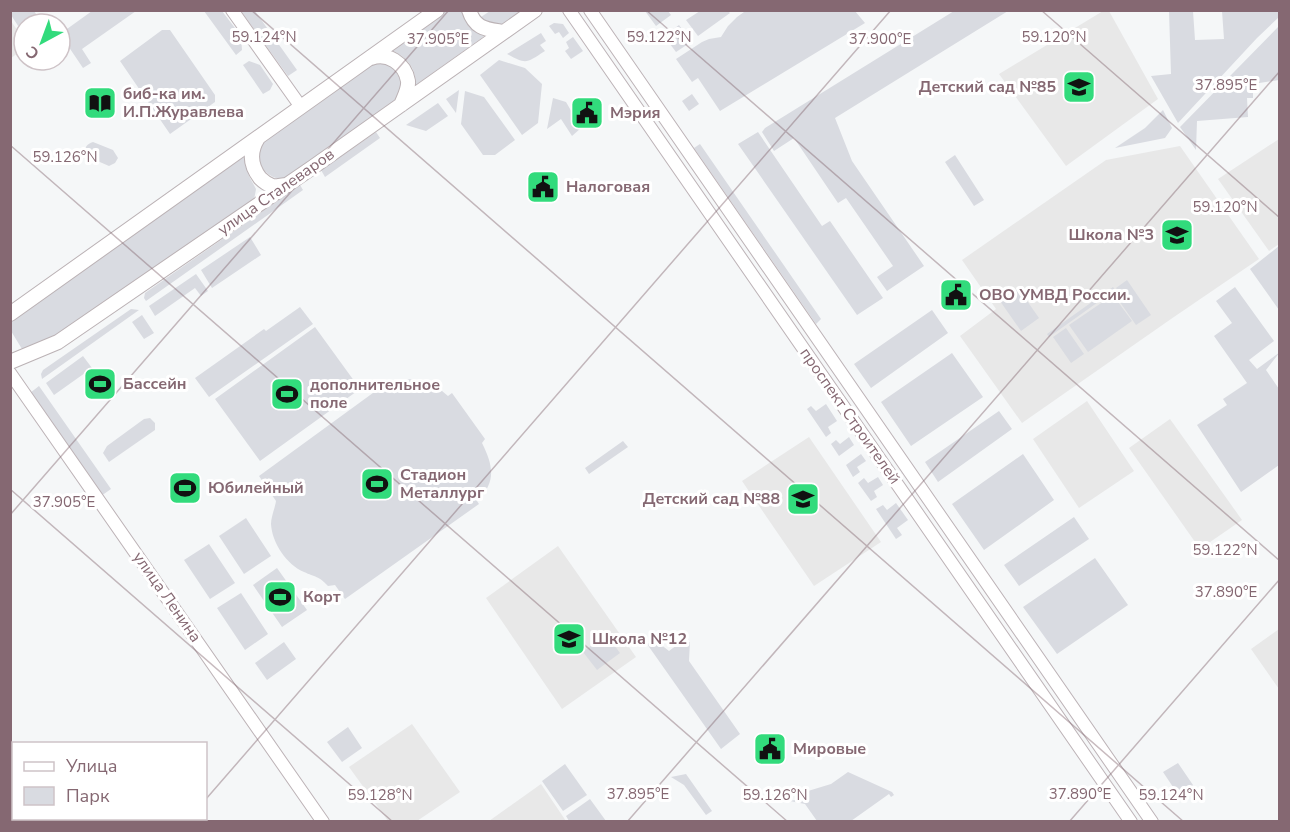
<svg xmlns="http://www.w3.org/2000/svg" width="1290" height="832" font-family="'Nunito Sans',sans-serif">
<style>
.built{fill:#e8e8e8}
.green{fill:#d9dbe1}
.lines{fill:none;stroke-linecap:round;stroke-linejoin:round}
.secondary-casing{stroke:#bdb3b7;stroke-width:14}
.primary-casing{stroke:#bbb2b5;stroke-width:16}
.secondary{stroke:#fff;stroke-width:12}
.primary{stroke:#fff;stroke-width:14}
.ticks{fill:none;stroke:#856872;stroke-width:1.5;stroke-opacity:0.45}
.labels{text-anchor:middle;dominant-baseline:central;stroke-width:6;stroke-linejoin:round;paint-order:stroke}
.poi-label{font-size:16px;font-weight:bold;fill:#856872;stroke:#fff;text-anchor:start}
.street-label{font-size:16px;fill:#856872;stroke:#fff}
.ticks-label{font-size:15px;text-anchor:middle;fill:#856872;stroke:#fff;stroke-width:6;stroke-linejoin:round;paint-order:stroke}
</style>
<rect width="100%" height="100%" fill="#f5f7f8"/>
<path class="built" d="M 1103,11 L 1109,11 L 1158,99 L 1066,166 L 999,74 Z
M 11,21 L 24,40 L 24,49 L 11,58 Z
M 1279,139 L 1279,244 L 1269,251 L 1218,179 Z
M 1180,146 L 1259,259 L 1171,319 L 1022,423 L 960,336 L 996,309 L 962,260 L 1106,160 Z
M 1087,401 L 1134,471 L 1079,508 L 1033,439 Z
M 1170,419 L 1242,520 L 1200,549 L 1129,448 Z
M 809,437 L 881,542 L 814,586 L 742,481 Z
M 558,546 L 636,657 L 562,709 L 486,598 Z
M 1279,629 L 1279,689 L 1251,649 Z
M 412,724 L 460,792 L 417,821 L 388,821 L 349,767 Z
M 541,784 L 566,821 L 489,821 Z"/>
<path class="green" d="M 758,10 L 855,11 L 865,23 L 720,111 L 698,78 L 692,82 L 676,59 L 702,42 L 709,39 L 721,37 L 728,26 L 737,17 L 744,12 Z
M 10,11 L 34,11 L 43,24 L 24,24 L 24,35 L 11,15 Z
M 92,11 L 136,11 L 82,49 L 91,63 L 83,68 L 60,34 Z
M 204,11 L 222,11 L 241,36 L 242,50 L 236,55 Z
M 241,11 L 255,11 L 297,70 L 288,76 Z
M 445,11 L 462,11 C 468,25 472,29 486,35 L 416,85 C 415,65 407,58 390,49 Z
M 490,11 L 525,11 L 501,28 L 478,19 Z
M 645,11 L 668,11 L 671,15 L 656,26 Z
M 700,11 L 728,11 L 730,13 L 698,36 L 686,20 Z
M 954,11 L 1008,11 L 835,118 L 852,161 L 924,266 L 887,291 L 877,277 L 893,266 L 846,198 L 838,203 L 794,138 L 774,151 L 762,132 L 765,128 Z
M 1169,11 L 1193,11 L 1195,40 L 1224,39 L 1222,11 L 1279,11 L 1279,17 L 1257,38 L 1178,123 L 1151,76 L 1171,74 Z
M 554,23 L 563,24 L 569,33 L 563,38 L 559,32 L 555,34 L 549,26 Z
M 679,25 L 691,42 L 676,52 L 664,36 Z
M 1279,26 L 1279,80 L 1253,84 L 1253,98 L 1247,98 L 1248,117 L 1197,121 L 1196,150 L 1180,127 Z
M 162,30 L 170,30 L 215,95 L 215,102 L 170,134 L 120,61 Z
M 541,33 L 546,41 L 540,45 L 545,51 C 526,63 527,65 507,54 Z
M 573,37 L 583,51 L 571,59 L 565,51 L 569,48 L 566,42 Z
M 499,60 L 525,68 L 542,84 L 538,123 L 522,135 L 480,75 Z
M 249,61 L 260,65 L 273,84 L 270,90 L 263,94 L 243,65 Z
M 370,63 L 388,63 L 398,71 L 402,80 L 402,89 L 398,100 L 284,180 C 260,176 254,160 264,139 Z
M 459,90 L 456,113 L 446,99 Z
M 465,91 L 484,97 L 515,140 L 495,155 L 483,155 L 461,124 Z
M 692,94 L 699,104 L 689,111 L 682,101 Z
M 553,98 L 566,102 L 581,128 L 572,136 L 561,119 L 547,129 Z
M 438,103 L 448,116 L 426,131 L 406,125 Z
M 1163,110 L 1172,128 L 1165,138 L 1115,148 L 1145,128 Z
M 376,132 L 380,138 L 325,177 L 321,170 Z
M 758,132 L 822,226 L 830,221 L 883,298 L 857,315 L 738,144 Z
M 93,142 L 113,150 L 118,158 L 115,163 L 109,166 L 86,156 L 84,153 C 85,147 87,144 93,142 Z
M 700,144 L 821,319 L 816,324 L 694,148 Z
M 955,155 L 984,200 L 974,206 L 945,162 Z
M 244,157 L 249,176 L 256,189 L 254,200 L 55,340 L 22,349 L 11,331 L 10,323 L 20,314 Z
M 300,185 L 303,190 L 146,301 L 144,298 L 145,293 Z
M 250,237 L 261,255 L 212,288 L 201,270 Z
M 1279,246 L 1279,310 L 1250,269 Z
M 196,274 L 208,291 L 201,296 L 195,288 L 155,316 L 149,306 Z
M 1127,280 L 1151,315 L 1136,325 L 1117,298 L 1121,295 L 1116,288 Z
M 1113,287 L 1115,290 L 1049,337 L 1047,334 Z
M 1235,287 L 1274,341 L 1249,360 L 1257,369 L 1280,352 L 1266,370 L 1279,389 L 1279,465 L 1241,492 L 1197,425 L 1227,405 L 1223,399 L 1247,383 L 1214,336 L 1232,323 L 1216,301 Z
M 1018,288 L 1039,318 L 1021,331 L 1000,301 Z
M 1113,295 L 1132,321 L 1088,352 L 1069,325 Z
M 300,307 L 313,324 L 209,397 L 195,378 L 264,329 L 266,331 Z
M 131,309 L 139,310 L 42,379 L 41,374 L 43,370 Z
M 932,310 L 948,333 L 871,388 L 854,364 Z
M 142,315 L 154,333 L 144,339 L 132,322 Z
M 315,327 L 360,389 L 260,461 L 215,399 Z
M 1066,328 L 1084,354 L 1071,363 L 1053,337 Z
M 952,353 L 983,397 L 911,446 L 881,402 Z
M 83,356 L 92,368 L 54,395 L 46,383 Z
M 406,379 C 427,380 432,382 448,396 L 452,393 L 485,439 L 482,443 C 493,465 497,482 477,501 L 479,504 L 345,599 L 335,585 L 328,586 C 319,576 315,577 304,572 C 287,565 272,543 271,524 C 271,517 275,508 276,501 L 259,476 L 388,382 L 393,388 Z
M 39,386 L 111,489 L 101,496 L 30,393 Z
M 826,404 L 837,421 L 828,427 L 831,433 L 826,437 L 807,409 L 811,406 L 816,411 Z
M 999,411 L 1012,429 L 938,482 L 925,462 Z
M 150,418 L 155,423 L 155,430 L 109,462 L 103,453 L 107,446 L 144,419 Z
M 849,437 L 854,445 L 839,456 L 831,444 L 836,440 L 840,444 Z
M 623,441 L 628,447 L 589,474 L 585,468 Z
M 861,454 L 866,461 L 857,467 L 860,472 L 853,477 L 846,465 Z
M 1023,454 L 1054,500 L 984,550 L 952,504 Z
M 878,477 L 883,485 L 874,491 L 877,497 L 871,501 L 858,483 L 864,478 L 868,483 Z
M 896,503 L 908,520 L 897,528 L 902,535 L 896,539 L 876,509 L 883,505 L 887,510 Z
M 1074,517 L 1089,539 L 1019,586 L 1004,565 Z
M 246,518 L 271,556 L 244,574 L 219,536 Z
M 209,544 L 235,583 L 210,599 L 184,560 Z
M 1095,558 L 1128,605 L 1057,654 L 1023,607 Z
M 277,568 L 307,610 L 282,627 L 253,585 Z
M 241,593 L 268,634 L 245,650 L 217,608 Z
M 606,634 L 620,653 L 597,670 L 583,652 Z
M 655,640 L 669,651 L 681,642 L 690,642 L 689,661 L 740,734 L 721,749 L 647,644 Z
M 284,642 L 296,659 L 267,680 L 255,663 Z
M 348,727 L 362,748 L 342,762 L 327,742 Z
M 1178,763 L 1193,785 L 1179,796 L 1163,772 Z
M 565,764 L 587,795 L 563,811 L 542,781 Z
M 848,772 L 892,792 L 894,795 L 891,797 L 889,794 L 851,821 L 817,821 L 805,804 L 790,801 L 795,800 L 808,791 L 831,784 Z
M 686,774 L 712,811 L 706,815 L 684,785 L 671,777 Z
M 11,784 L 13,789 L 14,818 L 32,819 L 28,821 L 11,821 Z
M 590,799 L 606,821 L 569,821 L 566,816 Z"/>
<g class="lines">
<g class="secondary-casing">
<path id="secondary" d="M 232,10 L 301,107
M 569,10 L 1131,822
M 590,10 L 1152,822
M 10,373 L 323,822"/>
</g>
<g class="primary-casing">
<path id="primary" d="M 469,10 C 475,29 486,29 503,32
M 371,58 C 387,52 405,63 408,81 C 409,89 404,97 401,105
M 258,138 C 249,152 250,165 260,178 C 264,182 267,184 272,186 C 276,187 282,185 286,185
M 10,314 L 437,10
M 10,362 L 58,342 L 313,167 L 535,10"/>
</g>
<use href="#secondary" class="secondary"/>
<use href="#primary" class="primary"/>
</g>
<path class="ticks" d="M 251,10 L 1184,822M 646,10 L 1280,561M 1041,10 L 1280,218M 10,145 L 788,822M 10,489 L 393,822M 10,515 L 449,10M 206,799 L 891,10M 186,822 L 188,818M 627,822 L 1280,71M 1069,822 L 1280,579"/>
<defs>
<g id="school-square" transform="scale(1.725)"><rect x="-9" y="-9" width="18" height="18" rx="4" fill="#32db7c" stroke="#fff"/><path d="M0-5L7-2L0 1L-7-2ZM-4 1L0 2.5L4 1V4Q0 6-4 4Z" fill="#111"/></g>
<g id="library-square" transform="scale(1.725)"><rect x="-9" y="-9" width="18" height="18" rx="4" fill="#32db7c" stroke="#fff"/><path d="M-6-4Q-3-5.5-.7-3.5V5Q-3 3-6 4ZM6-4Q3-5.5 .7-3.5V5Q3 3 6 4Z" fill="#111"/></g>
<g id="civic-square" transform="scale(1.725)"><rect x="-9" y="-9" width="18" height="18" rx="4" fill="#32db7c" stroke="#fff"/><path d="M-.6-6.5H3V-4.5H.6V-3L4-1V1h2V6H-6V1h2V-1L-.6-3ZM-1.2 2.5V6h2.4V2.5Z" fill="#111"/></g>
<g id="stadium-square" transform="scale(1.725)"><rect x="-9" y="-9" width="18" height="18" rx="4" fill="#32db7c" stroke="#fff"/><path d="M0-5a6.5 5 0 1 0 0 10a6.5 5 0 1 0 0-10ZM-3.5-1.8h7v3.6h-7Z" fill="#111"/></g>
</defs>
<g fill-rule="evenodd">
<use href="#school-square" x="1079" y="87"/>
<use href="#library-square" x="100" y="103"/>
<use href="#civic-square" x="587" y="113"/>
<use href="#civic-square" x="543" y="187"/>
<use href="#school-square" x="1177" y="235"/>
<use href="#civic-square" x="956" y="295"/>
<use href="#stadium-square" x="100" y="384"/>
<use href="#stadium-square" x="287" y="394"/>
<use href="#stadium-square" x="377" y="484"/>
<use href="#stadium-square" x="185" y="488"/>
<use href="#school-square" x="803" y="499"/>
<use href="#stadium-square" x="280" y="597"/>
<use href="#school-square" x="569" y="639"/>
<use href="#civic-square" x="770" y="749"/>
</g>
<g class="labels">
<g class="poi-label">
<text x="1056" y="87" text-anchor="end">Детский сад №85</text>
<text x="123" y="94">биб-ка им.<tspan x="123" dy="18">И.П.Журавлева</tspan></text>
<text x="610" y="113">Мэрия</text>
<text x="566" y="187">Налоговая</text>
<text x="1154" y="235" text-anchor="end">Школа №3</text>
<text x="979" y="295">ОВО УМВД России.</text>
<text x="123" y="384">Бассейн</text>
<text x="310" y="385">дополнительное<tspan x="310" dy="18">поле</tspan></text>
<text x="400" y="475">Стадион<tspan x="400" dy="18">Металлург</tspan></text>
<text x="208" y="488">Юбилейный</text>
<text x="780" y="499" text-anchor="end">Детский сад №88</text>
<text x="303" y="597">Корт</text>
<text x="592" y="639">Школа №12</text>
<text x="793" y="749">Мировые</text>
</g>
<g class="street-label">
<text transform="translate(276 192) rotate(-35)">улица Сталеваров</text>
<text transform="translate(850 416) rotate(55)">проспект Строителей</text>
<text transform="translate(167 597) rotate(55)">улица Ленина</text>
</g>
</g>
<g class="ticks-label">
<text x="1054" y="42">59.120°N</text>
<text x="264" y="42">59.124°N</text>
<text x="659" y="42">59.122°N</text>
<text x="438" y="44">37.905°E</text>
<text x="880" y="44">37.900°E</text>
<text x="1226" y="90">37.895°E</text>
<text x="65" y="162">59.126°N</text>
<text x="1225" y="212">59.120°N</text>
<text x="64" y="507">37.905°E</text>
<text x="1225" y="555">59.122°N</text>
<text x="1226" y="597">37.890°E</text>
<text x="638" y="799">37.895°E</text>
<text x="1080" y="799">37.890°E</text>
<text x="380" y="800">59.128°N</text>
<text x="775" y="800">59.126°N</text>
<text x="1171" y="800">59.124°N</text>
</g>
<rect width="1290" height="832" fill="none" stroke="#856872" stroke-width="24"/>
<rect x="12" y="742" width="195" height="78" fill="#ffffff" stroke="#cec3c7" stroke-width="1.5"/>
<rect x="24" y="762" width="30" height="9" fill="#ffffff" stroke="#cec3c7" stroke-width="1.5"/>
<text x="66" y="772" font-size="18" fill="#856872">Улица</text>
<rect x="24" y="787" width="30" height="18" fill="#d9dbe1" stroke="#cec3c7" stroke-width="1.5"/>
<text x="66" y="802" font-size="18" fill="#856872">Парк</text>
<g transform="translate(42 42) rotate(221)"><circle r="28" fill="#ffffff" stroke="#cec3c7" stroke-width="1.5"/>
<path d="M0-4.5L10 22L0 15L-10 22Z" fill="#32db7c"/>
<text y="-9" font-size="16" font-weight="bold" text-anchor="middle" fill="#856872">С</text>
</g>
</svg>
